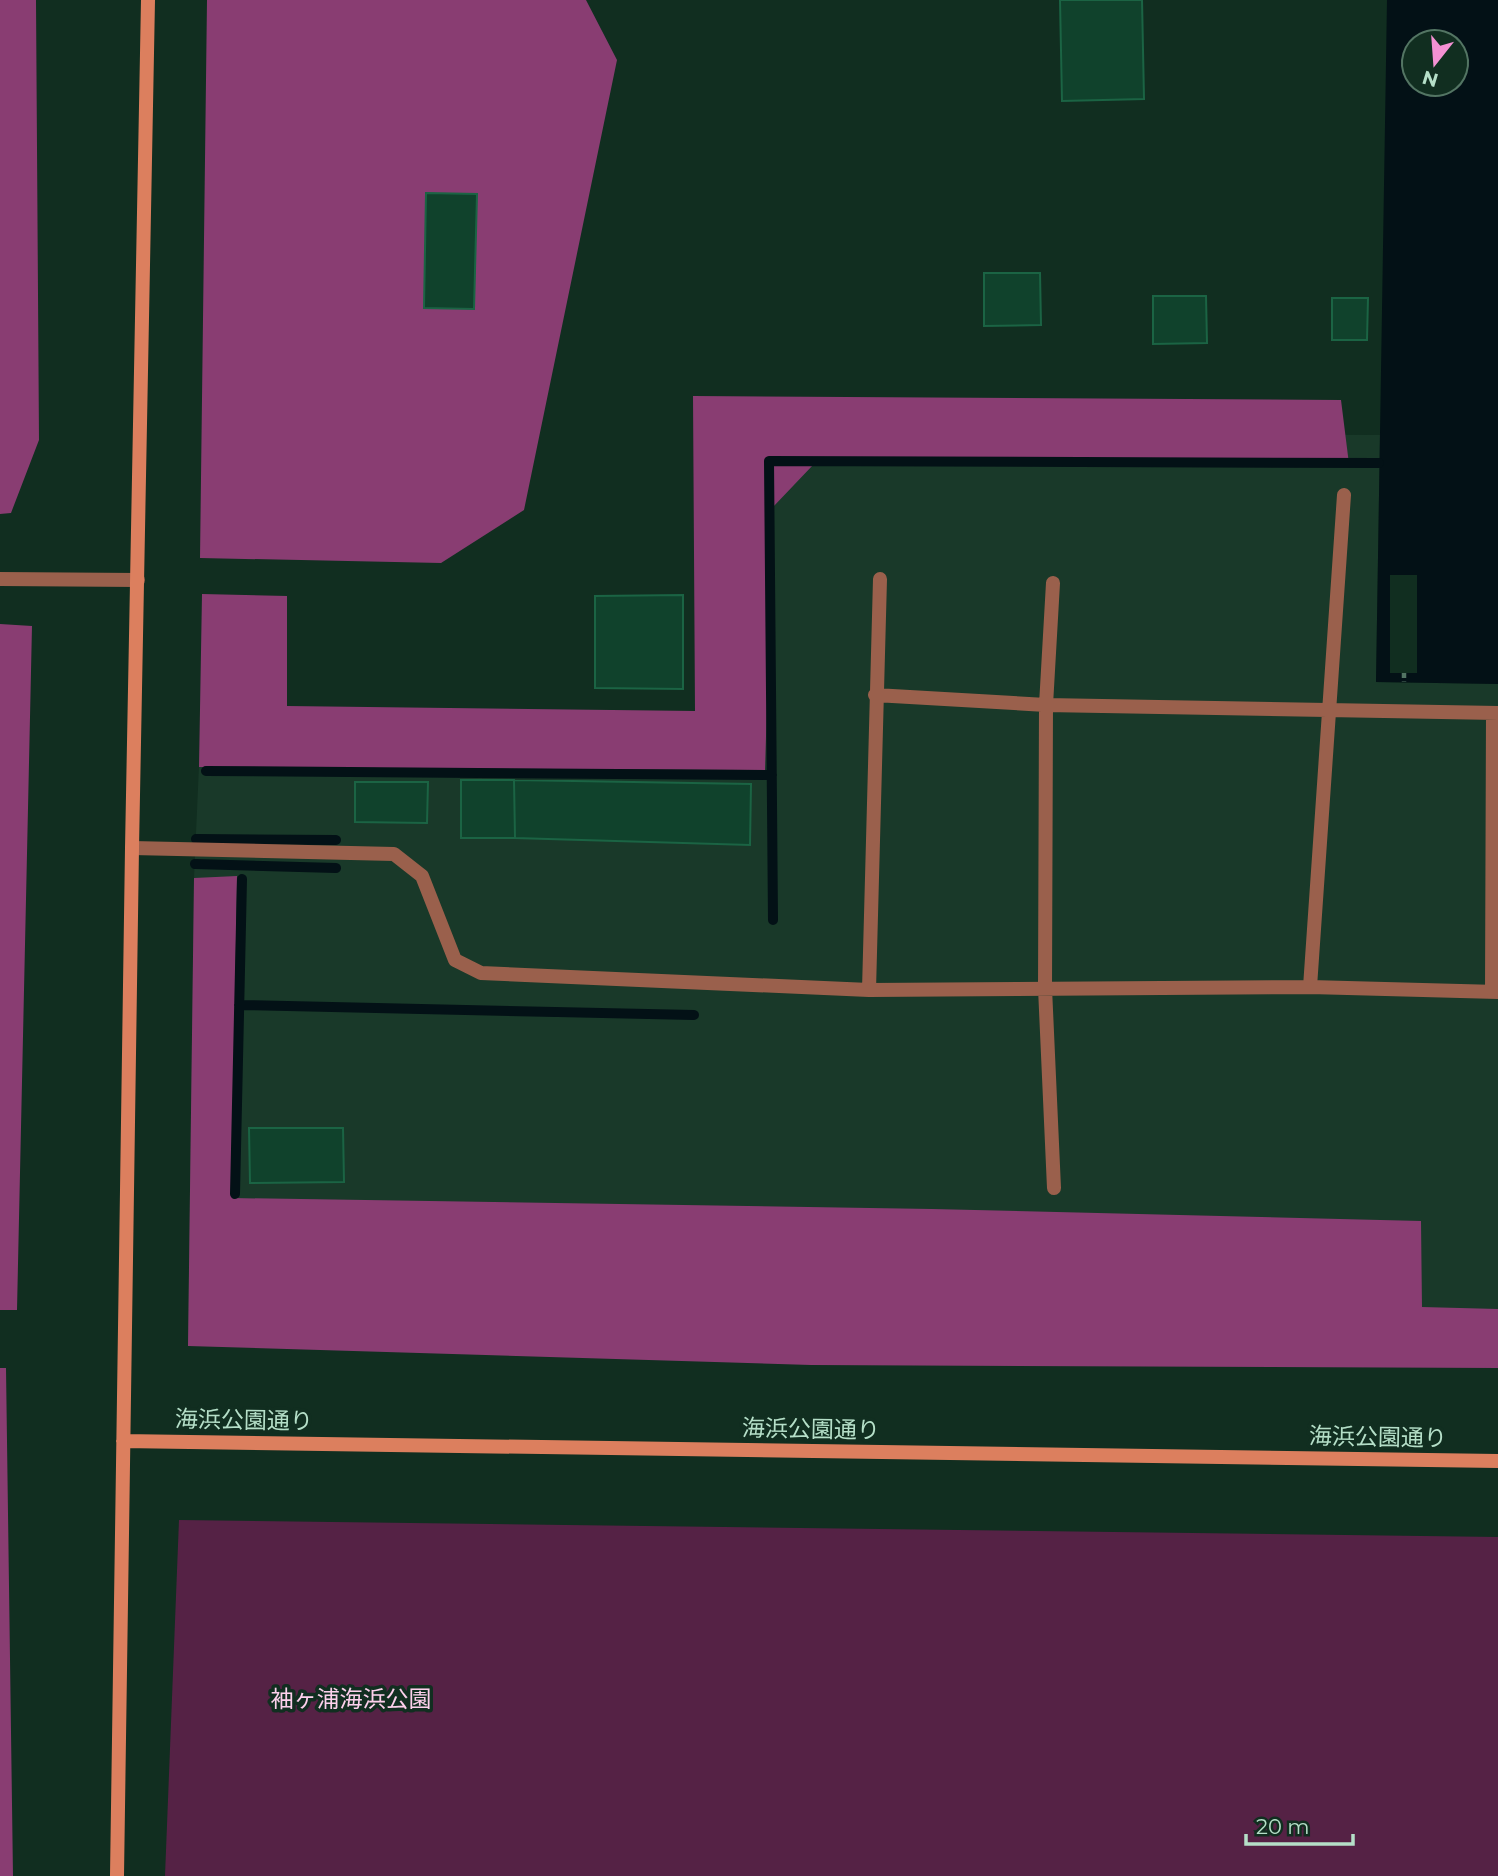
<svg xmlns="http://www.w3.org/2000/svg" width="1498" height="1876" font-family="Montserrat,'Noto Sans JP',sans-serif">
<style>
.built{fill:#193929}
.green{fill:#552245}
.forest{fill:#893d72}
.water{fill:#031116;fill-rule:evenodd}
.pier{fill:#112e20}
.lines{fill:none;stroke-linecap:round;stroke-linejoin:round}
.stream{stroke:#031116;stroke-width:10}
.building{fill:#10422c;stroke:#1b6444;stroke-width:2}
.path{stroke:#527463;stroke-width:4.5;stroke-dasharray:5 3.5;stroke-linecap:butt}
.lane{stroke:#9a604c;stroke-width:14}
.secondary{stroke:#dc7f5e;stroke-width:14}
.labels{text-anchor:middle;dominant-baseline:central;stroke-width:7;stroke-linejoin:round;paint-order:stroke}
.street-label{font-size:23px;fill:#b5dfc8;stroke:#112e20}
.park-label{font-size:23px;fill:#fdd0ec;stroke:#112e20}
</style>
<rect width="100%" height="100%" fill="#112e20"/>
<path class="built" d="M 737,432 L 1380,435 L 1376,682 L 1498,684 L 1498,1367 L 188,1346 L 194,878 L 200,743 L 734,748 Z"/>
<path class="green" d="M 179,1520 L 1498,1537 L 1498,1876 L 165,1876 Z"/>
<path class="forest" d="M 0,0 L 36,0 L 39,440 L 11,513 L 0,514 Z
M 207,0 L 586,0 L 617,60 L 524,510 L 441,563 L 200,558 Z
M 693,396 L 1341,400 L 1349,464 L 813,465 L 773,507 L 765,770 L 199,767 L 202,594 L 287,596 L 287,706 L 695,711 Z
M 0,624 L 32,626 L 17,1310 L 0,1310 Z
M 237,876 L 232,1198 L 932,1209 L 1421,1221 L 1422,1307 L 1498,1309 L 1498,1368 L 811,1365 L 188,1346 L 194,878 Z
M 0,1368 L 6,1368 L 13,1876 L 0,1876 Z"/>
<path class="water" d="M 1387,0 L 1498,0 L 1498,684 L 1376,682 ZM 1414,42 L 1456,42 L 1456,84 L 1414,84 Z"/>
<path class="pier" d="M 1390,575 L 1417,575 L 1417,673 L 1390,673 Z"/>
<g class="lines">
<path class="stream" d="M 206,771 L 772,775
M 196,839 L 336,840
M 195,864 L 336,868
M 773,920 L 769,461 L 1379,463
M 239,1005 L 694,1015
M 235,1194 L 242,879"/>
</g>
<path class="building" d="M 1060,0 L 1142,0 L 1144,99 L 1062,101 Z
M 426,193 L 477,194 L 474,309 L 424,308 Z
M 984,273 L 1040,273 L 1041,325 L 984,326 Z
M 1153,296 L 1206,296 L 1207,343 L 1153,344 Z
M 1332,298 L 1368,298 L 1367,340 L 1332,340 Z
M 683,595 L 683,689 L 595,688 L 595,596 Z
M 461,780 L 514,780 L 515,838 L 461,838 Z
M 514,780 L 751,784 L 750,845 L 515,838 Z
M 355,782 L 428,782 L 427,823 L 355,822 Z
M 249,1128 L 343,1128 L 344,1182 L 250,1183 Z"/>
<g class="lines">
<path class="path" d="M 1404,673 L 1404,682"/>
<path class="lane" d="M 0,579 L 138,580
M 1053,583 L 1046,705 L 1045,988 L 1054,1188
M 875,695 L 1046,705 L 1498,713
M 132,848 L 394,854 L 422,876 L 455,960 L 481,973 L 869,990 L 1310,987 L 1498,992
M 1310,987 L 1344,495
M 869,990 L 880,579
M 1492,991 L 1493,713"/>
<path class="secondary" d="M 123,1441 L 1498,1461
M 117,1876 L 132,848 L 148,0"/>
</g>
<g class="labels">
<g class="street-label">
<text transform="translate(244 1420) rotate(1)">海浜公園通り</text>
<text transform="translate(811 1429) rotate(1)">海浜公園通り</text>
<text transform="translate(1378 1437) rotate(1)">海浜公園通り</text>
</g>
<g class="park-label">
<text x="351" y="1699">袖ヶ浦海浜公園</text>
</g>
</g>
<g transform="translate(1435 63) rotate(197)"><circle r="33" fill="#112e20" stroke="#537563" stroke-width="2"/>
<path d="M0-5L12 26L0 18L-12 26Z" fill="#f491d3"/>
<text y="-10" font-size="19" font-weight="bold" text-anchor="middle" fill="#b5dfc8">N</text>
</g>
<path d="M1246 1834v10h107v-10" fill="none" stroke="#b5dfc8" stroke-width="3.5"/>
<text x="1256" y="1834" font-size="21" fill="#b5dfc8" stroke="#112e20" stroke-width="5" paint-order="stroke">20 m</text>
</svg>
